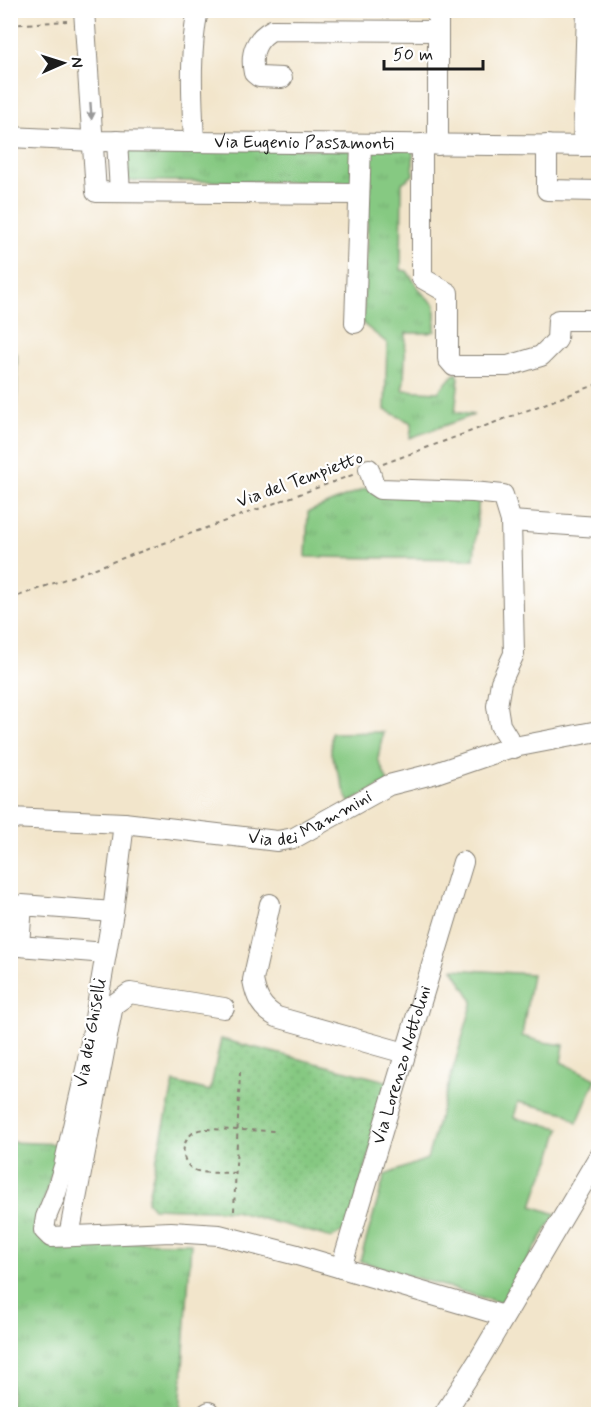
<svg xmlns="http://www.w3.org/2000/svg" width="609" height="1425" font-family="Mynerve,sans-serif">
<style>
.grass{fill:url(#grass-tufts);stroke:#51724f;stroke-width:1.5}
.forest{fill:url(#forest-firs);stroke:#446446;stroke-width:1.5}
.park{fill:url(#park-dots);stroke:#51724f;stroke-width:1.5}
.garden{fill:#86c982;stroke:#51724f;stroke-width:1.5}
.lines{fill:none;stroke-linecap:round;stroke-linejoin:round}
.minor-casing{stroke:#878074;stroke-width:22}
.path{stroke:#878074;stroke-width:2;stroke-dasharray:4.5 4.5;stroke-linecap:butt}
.minor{stroke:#fff;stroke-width:20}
.oneway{fill:#999}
.labels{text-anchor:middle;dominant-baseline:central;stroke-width:4.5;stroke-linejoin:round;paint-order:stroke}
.street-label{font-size:18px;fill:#1c1c1c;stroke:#fff}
</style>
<defs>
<pattern id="grass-tufts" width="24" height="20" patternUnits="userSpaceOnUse" patternTransform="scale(1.5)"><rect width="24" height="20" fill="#86c982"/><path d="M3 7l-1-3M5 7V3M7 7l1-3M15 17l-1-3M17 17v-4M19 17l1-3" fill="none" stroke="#73ac70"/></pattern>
<pattern id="forest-firs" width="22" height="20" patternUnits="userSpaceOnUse" patternTransform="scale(1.5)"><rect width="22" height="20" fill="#6cad70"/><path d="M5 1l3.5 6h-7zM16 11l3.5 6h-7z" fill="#588c5b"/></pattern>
<pattern id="park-dots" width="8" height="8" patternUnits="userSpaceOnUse" patternTransform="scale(1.5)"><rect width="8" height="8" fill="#86c982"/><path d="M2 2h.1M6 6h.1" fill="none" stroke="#73ac70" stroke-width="1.8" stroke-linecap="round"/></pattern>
</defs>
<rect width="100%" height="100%" fill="#fff"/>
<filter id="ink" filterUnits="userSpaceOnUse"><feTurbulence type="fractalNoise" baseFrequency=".0167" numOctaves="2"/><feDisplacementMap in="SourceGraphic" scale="12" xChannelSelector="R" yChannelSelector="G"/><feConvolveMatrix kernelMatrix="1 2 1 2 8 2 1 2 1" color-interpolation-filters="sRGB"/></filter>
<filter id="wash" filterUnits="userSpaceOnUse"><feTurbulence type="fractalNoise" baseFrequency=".008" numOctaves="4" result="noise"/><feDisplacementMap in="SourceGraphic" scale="24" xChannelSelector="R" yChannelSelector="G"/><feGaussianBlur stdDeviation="1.35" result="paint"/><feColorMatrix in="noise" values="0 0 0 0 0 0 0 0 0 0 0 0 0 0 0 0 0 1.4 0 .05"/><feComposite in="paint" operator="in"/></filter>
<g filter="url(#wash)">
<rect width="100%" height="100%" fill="#f2e5cb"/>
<path class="grass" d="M 598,10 L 598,137 L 593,137 L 596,11 Z
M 124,147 L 353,150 L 353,182 L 126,181 Z
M 371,149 L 413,149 L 413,175 L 402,183 L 401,270 L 407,271 L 422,293 L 435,305 L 435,331 L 429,333 L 406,333 L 404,381 L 402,390 L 438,392 L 453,375 L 457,373 L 459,378 L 455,412 L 474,415 L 410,438 L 412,423 L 385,410 L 387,343 L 363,324 Z
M 371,486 L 479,497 L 474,559 L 306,557 L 308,512 Z
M 10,1142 L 61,1144 L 35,1228 L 43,1241 L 191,1243 L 180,1414 L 11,1414 Z"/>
<path class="forest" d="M 11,351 L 17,354 L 17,404 L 11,406 Z"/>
<path class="park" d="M 221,1039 L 390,1082 L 348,1229 L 332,1238 L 234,1211 L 153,1208 L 147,1201 L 174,1082 L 210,1091 Z"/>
<path class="garden" d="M 383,732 L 378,759 L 388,782 L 349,803 L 331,753 L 331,733 Z
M 453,969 L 532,974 L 522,1036 L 543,1042 L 564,1045 L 561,1062 L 596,1079 L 577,1123 L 566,1113 L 518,1102 L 514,1118 L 560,1128 L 551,1158 L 540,1182 L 532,1206 L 556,1214 L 501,1303 L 360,1261 L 385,1175 L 427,1159 L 473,1001 Z"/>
</g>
<g filter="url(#ink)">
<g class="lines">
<g class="minor-casing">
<g id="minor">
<path d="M 84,10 L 96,192 L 358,194"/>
<path d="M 438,10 L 438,145"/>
<path d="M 282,78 L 259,77 L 254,73 C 250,54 255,39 272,30 L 438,31"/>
<path id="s1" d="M 10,137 L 93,141 L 598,146"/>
<path d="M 117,141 L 120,192"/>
<path d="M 194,141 C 192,98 189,53 198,10"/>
<path d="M 422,144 L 422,278 L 448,293 L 448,359 L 454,366 L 508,366 L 541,356 L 557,340 L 558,320 L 598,320"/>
<path d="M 547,145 L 547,190 L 598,191"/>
<path d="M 583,146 L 587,10"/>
<path d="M 355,323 L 361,144"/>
<path d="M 369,469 L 374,485 L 380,489 L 473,492 L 503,495 L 511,521 L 514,654 L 501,682 L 497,706 L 500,725 L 514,748"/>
<path d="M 511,521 L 598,527"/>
<path id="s2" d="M 10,818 L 124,823 L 277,841 L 294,838 L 389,785 L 436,773 L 509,748 L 598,731"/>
<path d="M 124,823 L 113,912 L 87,1065 L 64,1166 L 56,1193 L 46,1217 L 44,1230 L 51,1237 L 171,1232 L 219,1235 L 297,1255 L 504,1316"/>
<path d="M 270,904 L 253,980 C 256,997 261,1008 277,1017 L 405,1053"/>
<path d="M 106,953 L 19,946 L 22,905 L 113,912"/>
<path d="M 69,1236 L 113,1005 L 130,993 L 224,1008"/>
<path id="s3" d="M 341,1268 L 463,862"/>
<path d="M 206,1414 L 209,1412"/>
<path d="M 444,1414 L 477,1363 L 598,1158"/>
</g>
</g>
<path class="path" d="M 10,25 L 67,21
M 383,464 L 598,384
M 10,599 L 355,474
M 235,1173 C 223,1172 200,1175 191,1168 C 179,1158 182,1138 196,1131 C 198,1130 203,1129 205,1129 L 278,1131
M 234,1211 L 240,1072"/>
<use href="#minor" class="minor"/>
</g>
<defs><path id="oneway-solid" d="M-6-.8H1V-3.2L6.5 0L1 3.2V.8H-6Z" transform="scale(1.5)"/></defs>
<use class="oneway" href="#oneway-solid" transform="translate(91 111) rotate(86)"/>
</g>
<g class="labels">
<g class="street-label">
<text stroke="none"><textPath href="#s1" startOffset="294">Via Eugenio Passamonti</textPath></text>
<text transform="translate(300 480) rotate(-20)">Via del Tempietto</text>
<text stroke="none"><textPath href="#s2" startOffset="306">Via dei Mammini</textPath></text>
<text transform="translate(91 1033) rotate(-80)">Via dei Ghiselli</text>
<text stroke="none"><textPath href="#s3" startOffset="212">Via Lorenzo Nottolini</textPath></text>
</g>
</g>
<rect width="609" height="1425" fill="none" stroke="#fff" stroke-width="36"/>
<g transform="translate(63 63) rotate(87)" stroke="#ffffff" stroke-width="4.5" paint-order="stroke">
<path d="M0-4.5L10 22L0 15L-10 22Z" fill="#1c1c1c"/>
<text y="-9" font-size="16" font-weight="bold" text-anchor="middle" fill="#1c1c1c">N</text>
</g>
<path d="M384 60v9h99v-9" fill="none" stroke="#1c1c1c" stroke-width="3"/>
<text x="393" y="60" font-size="18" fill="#1c1c1c" stroke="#ffffff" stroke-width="4.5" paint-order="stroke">50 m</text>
</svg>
